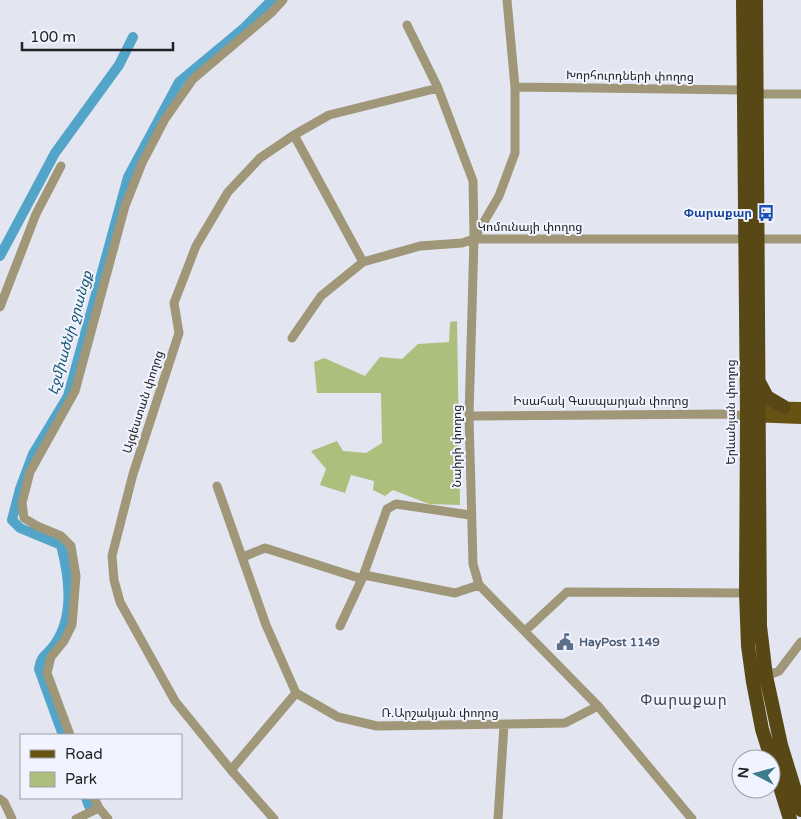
<svg xmlns="http://www.w3.org/2000/svg" width="801" height="819" font-family="'Varela Round','Noto Sans Armenian',sans-serif">
<style>
.green{fill:#acbf7d}
.lines{fill:none;stroke-linecap:round;stroke-linejoin:round}
.canal{stroke:#52a4c9;stroke-width:10}
.minor{stroke:#a09678;stroke-width:9}
.primary{stroke:#665314;stroke-width:12}
.trunk{stroke:#584815;stroke-width:14}
.labels{text-anchor:middle;dominant-baseline:central;stroke-width:4;stroke-linejoin:round;paint-order:stroke}
.street-label{font-size:12px;fill:#222226;stroke:#f1f3fe}
.transit-label{font-size:12px;font-weight:bold;fill:#164399;stroke:#f1f3fe;text-anchor:end}
.service-label{font-size:12px;font-weight:bold;fill:#4e5e75;stroke:#f1f3fe;text-anchor:start}
.water-label{font-size:14px;font-style:italic;fill:#13556f;stroke:#f1f3fe}
.quarter-label{font-size:15px;letter-spacing:1px;fill:#40424b;stroke:#f1f3fe}
</style>
<rect width="100%" height="100%" fill="#e3e6f0"/>
<path class="green" d="M 457,321 L 460,505 L 429,504 L 393,490 L 385,496 L 373,490 L 374,481 L 351,475 L 345,493 L 320,485 L 326,469 L 311,451 L 337,441 L 343,451 L 366,453 L 382,443 L 381,393 L 317,393 L 314,362 L 324,358 L 365,376 L 380,357 L 402,359 L 418,344 L 449,342 L 450,322 Z"/>
<g class="lines">
<path class="canal" d="M 0,256 L 55,153 L 119,65 L 133,37
M 63,735 L 39,669 C 41,654 48,655 55,644 C 75,615 69,576 61,545 L 20,528 L 12,520 L 20,489 L 33,454 L 68,396 L 128,177 L 179,82 L 244,28 L 272,0
M 86,798 L 89,806"/>
<path class="minor" d="M 507,0 L 515,87 L 515,153 L 499,196 L 474,239 L 469,416 L 473,564 L 479,585 L 484,590 L 598,706 L 692,819
M 407,25 L 438,88 L 473,181 L 474,237
M 515,87 L 744,90
M 756,94 L 801,94
M 294,135 L 363,262
M 757,239 L 801,239
M 0,307 L 36,214 L 61,166
M 292,338 L 321,296 L 363,262 L 420,246 L 462,243 L 474,239 L 745,239
M 469,416 L 722,414 L 747,416
M 217,486 L 266,625 L 296,693 L 338,717 L 377,726 L 565,723 L 598,706
M 243,557 L 265,548 L 362,579 L 387,509 L 396,504 L 470,515
M 364,575 L 455,593 L 479,585
M 340,626 L 362,579
M 525,631 L 567,592 L 746,593
M 766,676 L 779,671 L 801,642
M 70,735 L 47,673 L 51,657 L 64,641 L 72,625 L 76,576 L 71,546 L 61,536 L 37,526 L 24,518 L 22,503 L 30,472 L 75,391 L 125,206 L 142,163 L 165,119 L 193,79 L 272,12 L 283,0
M 231,770 L 296,693
M 94,798 L 99,808 L 108,819
M 0,799 L 4,802 L 12,819
M 76,819 L 99,808
M 274,819 L 231,770 L 175,701 L 120,602 L 114,580 L 112,556 L 133,474 L 179,333 L 174,303 L 196,246 L 228,192 L 260,158 L 294,135 L 329,115 L 438,88
M 498,819 L 504,725"/>
<path class="primary" d="M 749,407 L 801,408
M 749,416 L 801,418"/>
<path class="trunk" d="M 743,0 L 747,416 L 746,593 L 748,646 L 753,682 L 762,729 L 790,819
M 756,0 L 760,626 L 766,676 L 781,745 L 801,810
M 759,382 L 767,397 L 784,407"/>
</g>
<defs>
<g id="bus-bare" transform="scale(1.35)"><path d="M-5-6H5V4H4V6H2V4H-2V6H-4V4H-5ZM-3.5-4V0h7V-4ZM-3.5 1.2v1.5H-2V1.2ZM2 1.2v1.5H3.5V1.2Z" fill="#1a4fb4" stroke="#f1f3fe" stroke-width="2.5" paint-order="stroke"/></g>
<g id="civic-bare" transform="scale(1.35)"><path d="M-.6-6.5H3V-4.5H.6V-3L4-1V1h2V6H-6V1h2V-1L-.6-3ZM-1.2 2.5V6h2.4V2.5Z" fill="#5c6f8a" stroke="#f1f3fe" stroke-width="2.5" paint-order="stroke"/></g>
</defs>
<g fill-rule="evenodd">
<use href="#bus-bare" x="766" y="213"/>
<use href="#civic-bare" x="565" y="642"/>
</g>
<g class="labels">
<g class="street-label">
<text transform="translate(630 76) rotate(1)">Խորհուրդների փողոց</text>
<text x="530" y="227">Կոմունայի փողոց</text>
<text x="601" y="401">Իսահակ Գասպարյան փողոց</text>
<text transform="translate(143 402) rotate(-72)">Այգեստան փողոց</text>
<text transform="translate(731 412) rotate(-90)">Երևանյան փողոց</text>
<text transform="translate(457 446) rotate(-90)">Նաիրի փողոց</text>
<text x="440" y="713">Ռ.Արշակյան փողոց</text>
</g>
<g class="transit-label">
<text x="752" y="213">Փարաքար</text>
</g>
<g class="service-label">
<text x="579" y="642">HayPost 1149</text>
</g>
<g class="water-label">
<text transform="translate(70 333) rotate(-74)">Էջմիածնի ջրանցք</text>
</g>
<g class="quarter-label">
<text x="684" y="700">Փարաքար</text>
</g>
</g>
<rect x="20" y="734" width="162" height="65" fill="#f1f3fe" stroke="#9e9fa8"/>
<rect x="30" y="750" width="25" height="8" fill="#665314" stroke="#9e9fa8"/>
<text x="65" y="759" font-size="15" fill="#222226">Road</text>
<rect x="30" y="772" width="25" height="15" fill="#acbf7d" stroke="#9e9fa8"/>
<text x="65" y="784" font-size="15" fill="#222226">Park</text>
<g transform="translate(756 774) rotate(276)"><circle r="24" fill="#f1f3fe" stroke="#9e9fa8"/>
<path d="M0-4L9 19L0 12L-9 19Z" fill="#3b7d8f"/>
<text y="-8" font-size="14" font-weight="bold" text-anchor="middle" fill="#222226">N</text>
</g>
<path d="M22 42v8h151v-8" fill="none" stroke="#222226" stroke-width="2.5"/>
<text x="30" y="42" font-size="15" fill="#222226" stroke="#f1f3fe" stroke-width="4" paint-order="stroke">100 m</text>
</svg>
